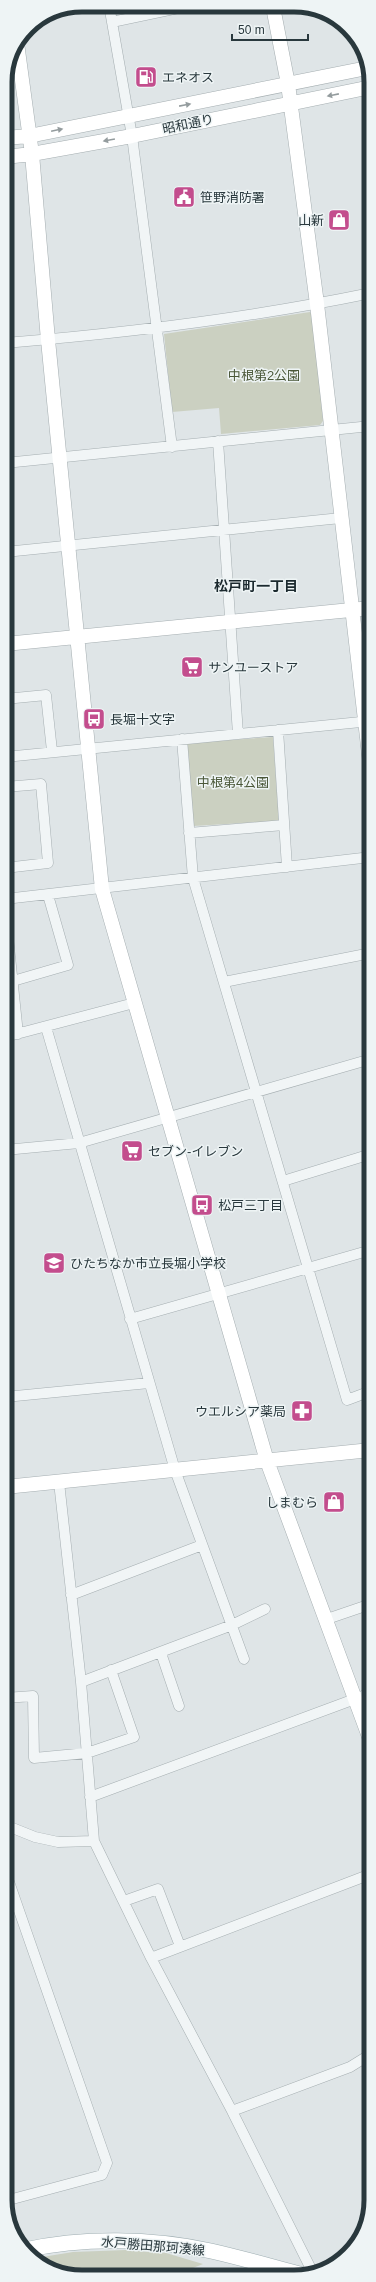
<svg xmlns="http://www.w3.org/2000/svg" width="376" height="2282" font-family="Helvetica,'Noto Sans JP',sans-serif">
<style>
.green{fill:#cbd0c1}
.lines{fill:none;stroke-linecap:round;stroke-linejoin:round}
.street-casing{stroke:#a5aeb1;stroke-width:11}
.secondary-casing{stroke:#a5aeb1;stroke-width:15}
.primary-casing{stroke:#9faeb2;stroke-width:16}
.street{stroke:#f1f5f6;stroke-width:10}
.secondary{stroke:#fff;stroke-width:14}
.primary{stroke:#fff;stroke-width:15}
.oneway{fill:#949c9e}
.labels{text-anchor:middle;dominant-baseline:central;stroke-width:3;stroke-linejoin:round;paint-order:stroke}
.poi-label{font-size:13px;fill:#29383d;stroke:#eef4f5;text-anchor:start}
.street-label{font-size:13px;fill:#29383d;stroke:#eef4f5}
.park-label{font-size:13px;fill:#4a5738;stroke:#eef4f5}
.neighbourhood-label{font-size:14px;font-weight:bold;fill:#1b292e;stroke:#eef4f5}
.rim{fill:none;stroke:#29383d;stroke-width:5}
</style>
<rect width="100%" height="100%" fill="#dfe5e7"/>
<path class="green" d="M 310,312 L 313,316 L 323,421 L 320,425 L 221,434 L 219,408 L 172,412 L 164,334 Z
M 273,737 L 279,821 L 193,826 L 187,743 Z
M 5,2151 L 11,2194 L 5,2196 Z
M 126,2250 L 166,2253 L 203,2264 L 173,2276 L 63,2274 L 36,2258 L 73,2252 Z"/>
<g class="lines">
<g class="street-casing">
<path id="street" d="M 109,5 L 132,136 L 172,447
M 112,22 L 188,6
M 5,343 C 128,333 250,318 371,293
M 218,441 L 238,734
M 5,463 L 371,426
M 5,552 L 341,518
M 5,699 L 46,695 L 52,751
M 278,730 L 287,867
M 182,739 L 193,878 L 347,1400 L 371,1391
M 5,757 L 371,721
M 5,787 L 41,784 L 48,863 L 5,868
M 189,833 L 284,825
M 5,899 L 371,857
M 5,908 L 18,1034
M 13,981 L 68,965 L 48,895
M 224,982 L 371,953
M 46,1027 L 175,1470 L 244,1659
M 5,1037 L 134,1003
M 5,1150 L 79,1143 L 371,1059
M 283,1181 L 371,1154
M 130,1319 L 371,1250
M 5,1397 L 149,1383
M 59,1482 L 81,1682 L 94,1841 L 151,1958 L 232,2111 L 312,2271
M 71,1595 L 202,1545
M 327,1619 L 371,1604
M 161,1653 L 179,1706
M 81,1682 L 232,1625 L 265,1609
M 5,1698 L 33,1696 L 34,1758 L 87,1753 L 134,1737 L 111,1670
M 90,1797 L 371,1693
M 5,1825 L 35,1837 L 58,1842 L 94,1841
M 5,1879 L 8,1879 L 107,2163 L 102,2175 L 5,2201
M 124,1901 L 158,1889 L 180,1946
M 151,1958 L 371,1874
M 232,2111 L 350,2067 L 371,2054"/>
</g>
<g class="secondary-casing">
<path id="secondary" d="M 273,7 L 288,84 L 317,304 L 371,772
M 17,43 L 32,154 L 48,340 L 102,889 L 267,1461 L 371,1742
M 5,138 L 29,136 L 367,68
M 5,157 L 32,154 L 132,136 L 371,87
M 5,644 L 371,608
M 5,1487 L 371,1450"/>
</g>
<g class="primary-casing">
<path id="primary" d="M 24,2250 C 84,2237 151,2238 211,2251 C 242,2258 273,2267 303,2275"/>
</g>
<use href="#street" class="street"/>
<use href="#secondary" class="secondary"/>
<use href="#primary" class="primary"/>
</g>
<defs><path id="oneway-solid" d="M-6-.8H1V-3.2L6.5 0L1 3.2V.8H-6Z"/></defs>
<g class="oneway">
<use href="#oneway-solid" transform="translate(333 95) rotate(169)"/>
<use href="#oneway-solid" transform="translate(185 105) rotate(-11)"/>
<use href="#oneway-solid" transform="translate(57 130) rotate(-12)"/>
<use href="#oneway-solid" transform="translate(109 140) rotate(170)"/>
</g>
<defs>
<g id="fuel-square" transform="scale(1.15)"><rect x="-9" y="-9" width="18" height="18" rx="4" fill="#c34d8d" stroke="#eef4f5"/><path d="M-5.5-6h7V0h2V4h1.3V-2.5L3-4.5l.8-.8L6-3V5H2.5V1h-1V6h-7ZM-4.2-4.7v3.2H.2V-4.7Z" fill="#fff"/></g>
<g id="civic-square" transform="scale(1.15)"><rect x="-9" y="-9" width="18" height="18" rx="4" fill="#c34d8d" stroke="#eef4f5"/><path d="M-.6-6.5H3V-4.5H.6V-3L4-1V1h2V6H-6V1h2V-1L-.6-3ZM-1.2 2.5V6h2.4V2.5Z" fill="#fff"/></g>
<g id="shop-square" transform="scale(1.15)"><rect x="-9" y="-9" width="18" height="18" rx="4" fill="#c34d8d" stroke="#eef4f5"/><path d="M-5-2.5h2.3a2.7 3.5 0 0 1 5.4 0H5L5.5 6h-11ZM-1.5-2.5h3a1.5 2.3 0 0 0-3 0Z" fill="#fff"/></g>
<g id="supermarket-square" transform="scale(1.15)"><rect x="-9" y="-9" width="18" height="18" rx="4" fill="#c34d8d" stroke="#eef4f5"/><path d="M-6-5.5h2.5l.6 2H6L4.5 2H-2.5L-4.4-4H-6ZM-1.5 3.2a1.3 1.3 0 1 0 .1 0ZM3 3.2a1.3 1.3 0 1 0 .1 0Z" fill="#fff"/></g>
<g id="bus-square" transform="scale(1.15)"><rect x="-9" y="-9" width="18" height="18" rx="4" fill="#c34d8d" stroke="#eef4f5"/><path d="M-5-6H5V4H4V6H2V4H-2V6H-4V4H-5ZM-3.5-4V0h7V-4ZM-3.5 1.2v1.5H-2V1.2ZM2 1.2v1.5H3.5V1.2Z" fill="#fff"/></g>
<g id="school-square" transform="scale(1.15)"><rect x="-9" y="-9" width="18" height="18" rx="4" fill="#c34d8d" stroke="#eef4f5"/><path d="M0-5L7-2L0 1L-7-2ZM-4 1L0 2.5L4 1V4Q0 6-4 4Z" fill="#fff"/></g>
<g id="pharmacy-square" transform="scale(1.15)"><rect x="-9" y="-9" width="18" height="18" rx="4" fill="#c34d8d" stroke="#eef4f5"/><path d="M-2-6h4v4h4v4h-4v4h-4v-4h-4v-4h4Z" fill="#fff"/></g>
</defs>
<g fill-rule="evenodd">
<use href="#fuel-square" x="146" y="77"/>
<use href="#civic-square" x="184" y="197"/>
<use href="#shop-square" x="339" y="220"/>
<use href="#supermarket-square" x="192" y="667"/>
<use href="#bus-square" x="94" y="719"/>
<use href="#supermarket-square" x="132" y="1151"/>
<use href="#bus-square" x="202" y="1205"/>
<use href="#school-square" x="54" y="1263"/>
<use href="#pharmacy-square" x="302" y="1411"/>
<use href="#shop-square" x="334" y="1502"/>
</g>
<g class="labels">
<g class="poi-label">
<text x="162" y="77">エネオス</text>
<text x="200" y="197">笹野消防署</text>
<text x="324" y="220" text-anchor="end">山新</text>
<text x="208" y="667">サンユーストア</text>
<text x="110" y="719">長堀十文字</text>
<text x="148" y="1151">セブン-イレブン</text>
<text x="218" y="1205">松戸三丁目</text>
<text x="70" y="1263">ひたちなか市立長堀小学校</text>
<text x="286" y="1411" text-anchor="end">ウエルシア薬局</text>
<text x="318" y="1502" text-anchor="end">しまむら</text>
</g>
<g class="street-label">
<text transform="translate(188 124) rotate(-12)">昭和通り</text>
<text transform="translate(153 2246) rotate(5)">水戸勝田那珂湊線</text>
</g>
<g class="park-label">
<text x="264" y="375">中根第2公園</text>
<text x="233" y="782">中根第4公園</text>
</g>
<g class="neighbourhood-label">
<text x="256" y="586">松戸町一丁目</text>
</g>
</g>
<path d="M0 0H376V2282H0ZM82 12H294A70 70 0 0 1 364 82V2200A70 70 0 0 1 294 2270H82A70 70 0 0 1 12 2200V82A70 70 0 0 1 82 12Z" fill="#eef4f5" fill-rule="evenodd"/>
<path class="rim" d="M82 12H294A70 70 0 0 1 364 82V2200A70 70 0 0 1 294 2270H82A70 70 0 0 1 12 2200V82A70 70 0 0 1 82 12Z"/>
<path d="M232 34v6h76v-6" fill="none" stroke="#29383d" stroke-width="2"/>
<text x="238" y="34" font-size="12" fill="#29383d" stroke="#eef4f5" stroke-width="3" paint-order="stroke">50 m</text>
</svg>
